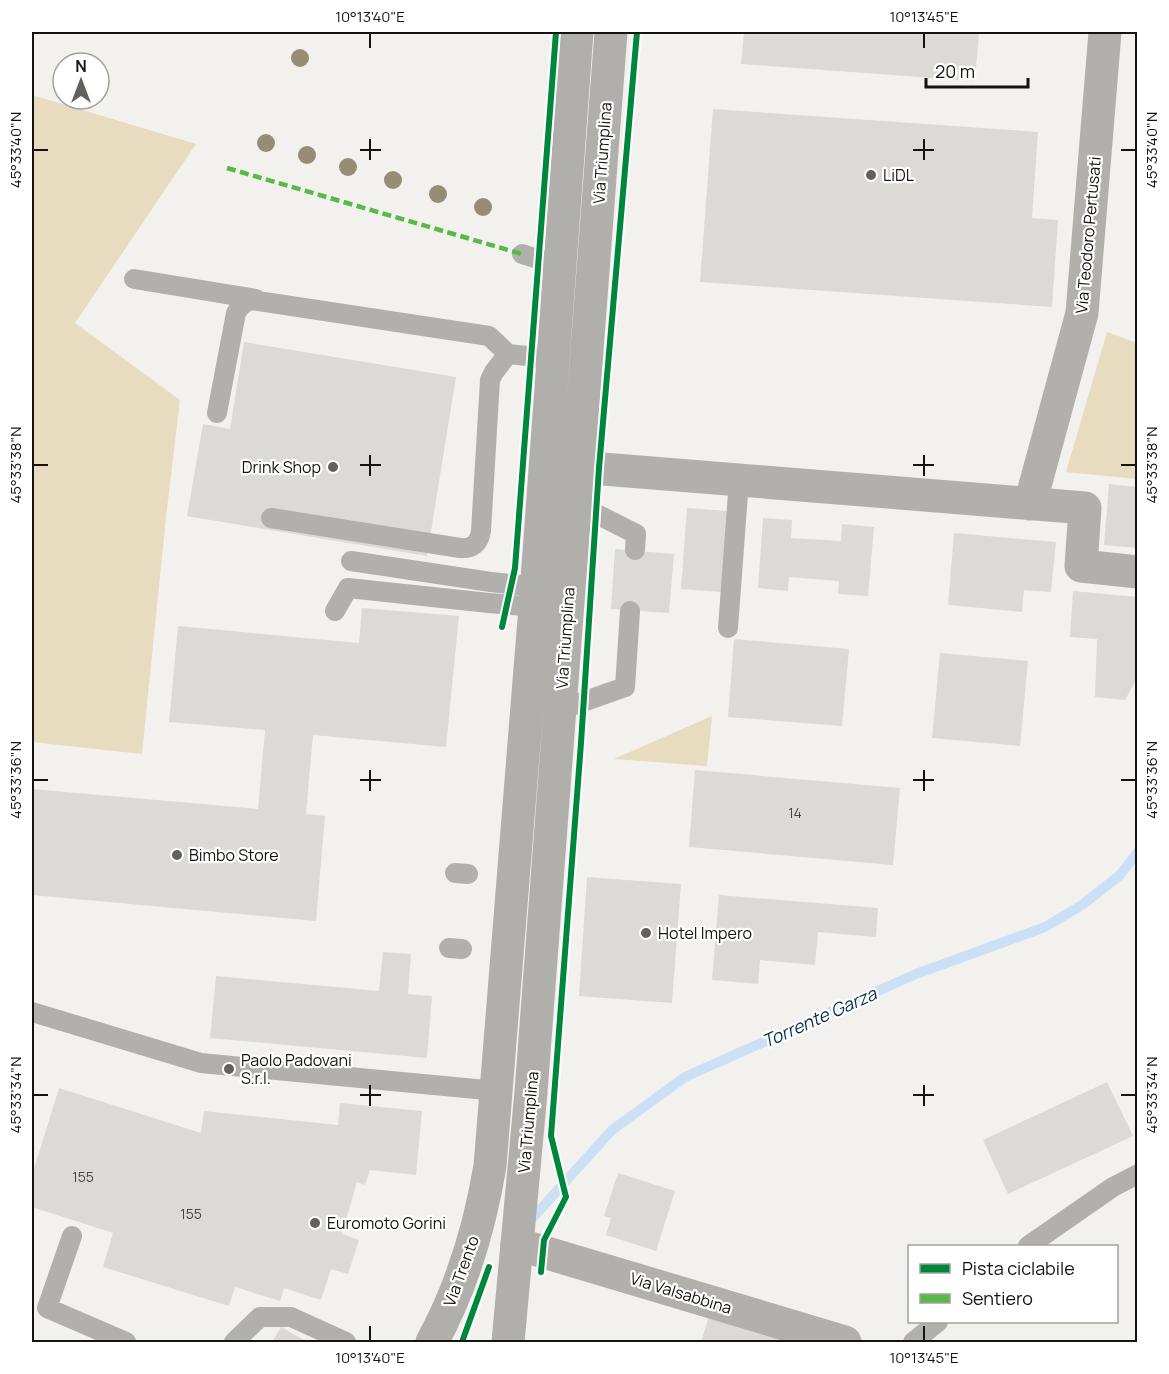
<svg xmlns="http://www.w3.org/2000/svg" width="1169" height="1374" font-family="Manrope,sans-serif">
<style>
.green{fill:#e7dbc0}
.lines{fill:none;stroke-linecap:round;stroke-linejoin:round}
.stream{stroke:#cce0f5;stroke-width:10}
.building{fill:#dcdad7}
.lane{stroke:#b1b0ad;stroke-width:20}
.street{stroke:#b1b0ad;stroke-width:33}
.secondary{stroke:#b0afac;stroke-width:33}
.quiet{stroke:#58b947;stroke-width:4.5;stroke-dasharray:9 4.5;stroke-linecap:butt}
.cycleway-casing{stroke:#fff;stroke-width:10}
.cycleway{stroke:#00873e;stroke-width:6}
.tree{fill:#978d77}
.ticks{fill:none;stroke:#141310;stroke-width:2}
.poi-dot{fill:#62615d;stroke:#fff;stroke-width:2}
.labels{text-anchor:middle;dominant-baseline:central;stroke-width:4.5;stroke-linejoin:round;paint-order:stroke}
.number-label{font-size:14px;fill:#474643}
.street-label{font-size:16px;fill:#141310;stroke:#fff}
.poi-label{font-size:16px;fill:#141310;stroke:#fff;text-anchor:start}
.water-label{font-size:18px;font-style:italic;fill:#072c50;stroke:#fff}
.neatline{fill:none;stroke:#141310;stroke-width:2}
.ticks-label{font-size:15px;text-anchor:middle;fill:#141310}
</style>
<rect width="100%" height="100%" fill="#f3f1ed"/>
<path class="green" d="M 32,95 L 196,144 L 75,323 L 180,400 L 166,517 L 142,754 L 32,742 Z
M 1107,332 L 1137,343 L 1137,479 L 1066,472 Z
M 712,716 L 707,766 L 614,759 Z"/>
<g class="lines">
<path class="stream" d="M 528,1223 L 612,1130 L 685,1077 L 916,974 L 1045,927 L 1082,905 L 1120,875 L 1138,852"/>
</g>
<path class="building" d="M 744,32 L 979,32 L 975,81 L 741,64 Z
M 713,109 L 1038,132 L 1032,218 L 1058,220 L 1052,307 L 700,282 Z
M 244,342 L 456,377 L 427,556 L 187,516 L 203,424 L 230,429 Z
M 1109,484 L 1138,487 L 1138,548 L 1104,545 Z
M 687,508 L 728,511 L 721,592 L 681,589 Z
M 763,518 L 792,520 L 791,538 L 841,541 L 842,524 L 874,527 L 868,596 L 838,594 L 839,581 L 789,577 L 788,591 L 758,588 Z
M 954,533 L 1056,542 L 1051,592 L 1024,590 L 1022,612 L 948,605 Z
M 615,549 L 674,554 L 669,613 L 611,609 Z
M 1073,591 L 1138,597 L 1138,676 L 1125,700 L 1095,697 L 1097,639 L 1070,637 Z
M 362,608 L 459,616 L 446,747 L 313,735 L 306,814 L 325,816 L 316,921 L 32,895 L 32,789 L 258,809 L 265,730 L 169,722 L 178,626 L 359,643 Z
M 734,639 L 849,649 L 842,726 L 728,717 Z
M 940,653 L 1028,661 L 1020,746 L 932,738 Z
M 695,770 L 900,788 L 893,865 L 689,847 Z
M 587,877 L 681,884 L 672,1003 L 579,996 Z
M 719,895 L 878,908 L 876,937 L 818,932 L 815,965 L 760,960 L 758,984 L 712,980 Z
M 383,952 L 411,954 L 408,994 L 432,996 L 427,1058 L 210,1038 L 216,976 L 379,991 Z
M 1107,1082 L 1133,1136 L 1008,1194 L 983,1140 Z
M 59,1088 L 201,1133 L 204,1111 L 338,1125 L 340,1103 L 422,1111 L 416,1175 L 370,1170 L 365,1185 L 357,1182 L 342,1234 L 359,1240 L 348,1274 L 331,1269 L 321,1300 L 284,1288 L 280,1301 L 235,1287 L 229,1306 L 103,1267 L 113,1233 L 32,1207 L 32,1175 Z
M 618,1173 L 675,1191 L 656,1251 L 606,1235 L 611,1218 L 604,1216 Z
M 710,1313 L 803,1342 L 701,1342 Z
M 281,1327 L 308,1342 L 272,1342 Z"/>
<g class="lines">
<path class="lane" d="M 522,254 L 560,266
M 134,279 L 256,299
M 217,413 L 236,313 C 240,306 244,302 252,300 L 489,336 L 508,354 L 554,359
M 575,503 L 636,534 L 635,550
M 271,518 L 460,548 C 472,549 479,544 481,531 L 490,380 L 494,372 L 508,354
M 351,561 L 491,582 L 536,587
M 335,611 L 348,588 L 489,603 L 535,607
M 728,628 L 739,480
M 560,710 L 625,687 L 630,611
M 455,873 L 468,874
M 449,948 L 462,949
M 32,1012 L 201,1063 L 497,1091
M 72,1236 L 47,1308 L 126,1342
M 1028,1246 L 1113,1187 L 1138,1174
M 234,1342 L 260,1317 L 291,1317 L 346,1342
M 913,1342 L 938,1322"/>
<path class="street" d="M 578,467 L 1085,508 L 1081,566 L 1138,572
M 1030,504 L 1082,313 L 1105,32
M 517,1244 L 845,1342"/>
<path class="secondary" d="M 432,1342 C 461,1289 480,1226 490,1166 L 535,607 L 577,32
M 508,1342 L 531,1092 L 611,32"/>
<path class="quiet" d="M 227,168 L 522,254"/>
<g class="cycleway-casing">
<path id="cycleway" d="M 502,627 L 515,568 L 556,32
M 541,1272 L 544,1240 L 566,1197 L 551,1136 L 581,743 L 599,468 L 637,32
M 462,1342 L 489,1267"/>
</g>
<use href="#cycleway" class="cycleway"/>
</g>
<g class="tree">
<circle cx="300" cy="58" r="9"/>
<circle cx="266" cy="143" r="9"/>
<circle cx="307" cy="155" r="9"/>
<circle cx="348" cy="167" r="9"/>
<circle cx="393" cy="180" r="9"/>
<circle cx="438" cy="194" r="9"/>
<circle cx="483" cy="207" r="9"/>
</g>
<path class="ticks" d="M 370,33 L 370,48M 924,33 L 924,48M 370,139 L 370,160M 924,139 L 924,160M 33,150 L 48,150M 360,150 L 381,150M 913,150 L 934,150M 1121,150 L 1136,150M 370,455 L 370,476M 924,455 L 924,476M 33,465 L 48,465M 360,465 L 381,465M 913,465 L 934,465M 1121,465 L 1136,465M 370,770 L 370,791M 924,770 L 924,791M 33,780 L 48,780M 360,780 L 381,780M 913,780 L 934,780M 1121,780 L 1136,780M 370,1085 L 370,1106M 924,1085 L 924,1106M 33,1095 L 48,1095M 360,1095 L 381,1095M 913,1095 L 934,1095M 1121,1095 L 1136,1095M 370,1326 L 370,1341M 924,1326 L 924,1341"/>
<g class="poi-dot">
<circle cx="871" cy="175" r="6"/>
<circle cx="333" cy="467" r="6"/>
<circle cx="177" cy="855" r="6"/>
<circle cx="646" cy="933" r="6"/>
<circle cx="229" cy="1069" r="6"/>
<circle cx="315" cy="1223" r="6"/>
</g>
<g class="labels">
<g class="number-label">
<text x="795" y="812">14</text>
<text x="83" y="1176">155</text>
<text x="191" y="1213">155</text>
</g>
<g class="street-label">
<text transform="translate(602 153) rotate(-86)">Via Triumplina</text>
<text transform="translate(1088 235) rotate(-85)">Via Teodoro Pertusati</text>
<text transform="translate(565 638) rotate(-86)">Via Triumplina</text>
<text transform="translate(528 1122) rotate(-85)">Via Triumplina</text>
<text transform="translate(461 1271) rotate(-70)">Via Trento</text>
<text transform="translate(681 1293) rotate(17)">Via Valsabbina</text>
</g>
<g class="poi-label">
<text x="883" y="175">LiDL</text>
<text x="321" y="467" text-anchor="end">Drink Shop</text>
<text x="189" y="855">Bimbo Store</text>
<text x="658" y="933">Hotel Impero</text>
<text x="241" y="1060">Paolo Padovani<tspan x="241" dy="18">S.r.l.</tspan></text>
<text x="327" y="1223">Euromoto Gorini</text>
</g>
<g class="water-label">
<text transform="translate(819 1017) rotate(-24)">Torrente Garza</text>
</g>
</g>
<rect width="1169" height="1374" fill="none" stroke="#ffffff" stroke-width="66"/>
<rect x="908" y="1245" width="210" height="78" fill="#ffffff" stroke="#a1a19f" stroke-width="1.5"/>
<rect x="920" y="1264" width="30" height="9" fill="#00873e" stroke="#a1a19f" stroke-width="1.5"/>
<text x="962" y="1275" font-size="18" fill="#141310">Pista ciclabile</text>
<rect x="920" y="1294" width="30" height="9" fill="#58b947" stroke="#a1a19f" stroke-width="1.5"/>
<text x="962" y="1305" font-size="18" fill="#141310">Sentiero</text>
<g transform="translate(81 81)"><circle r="28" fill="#ffffff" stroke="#a1a19f" stroke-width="1.5"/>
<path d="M0-4.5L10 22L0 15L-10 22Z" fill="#62615d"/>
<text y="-9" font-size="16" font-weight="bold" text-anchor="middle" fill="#141310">N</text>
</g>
<path d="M926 78v9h102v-9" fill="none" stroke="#141310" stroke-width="3"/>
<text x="935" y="78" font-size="18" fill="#141310" stroke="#ffffff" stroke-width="4.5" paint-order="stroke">20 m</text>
<rect x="33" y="33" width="1103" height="1308" class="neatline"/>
<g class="ticks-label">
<text x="370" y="22">10°13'40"E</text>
<text x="924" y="22">10°13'45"E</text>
<text transform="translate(16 150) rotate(-90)" y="5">45°33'40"N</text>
<text transform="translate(1152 150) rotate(-90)" y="5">45°33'40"N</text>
<text transform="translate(16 465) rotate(-90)" y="5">45°33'38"N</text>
<text transform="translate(1152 465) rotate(-90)" y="5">45°33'38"N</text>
<text transform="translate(16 780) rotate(-90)" y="5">45°33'36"N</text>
<text transform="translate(1152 780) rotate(-90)" y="5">45°33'36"N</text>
<text transform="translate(16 1095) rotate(-90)" y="5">45°33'34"N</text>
<text transform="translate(1152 1095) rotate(-90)" y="5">45°33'34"N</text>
<text x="370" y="1363">10°13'40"E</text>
<text x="924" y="1363">10°13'45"E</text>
</g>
</svg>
